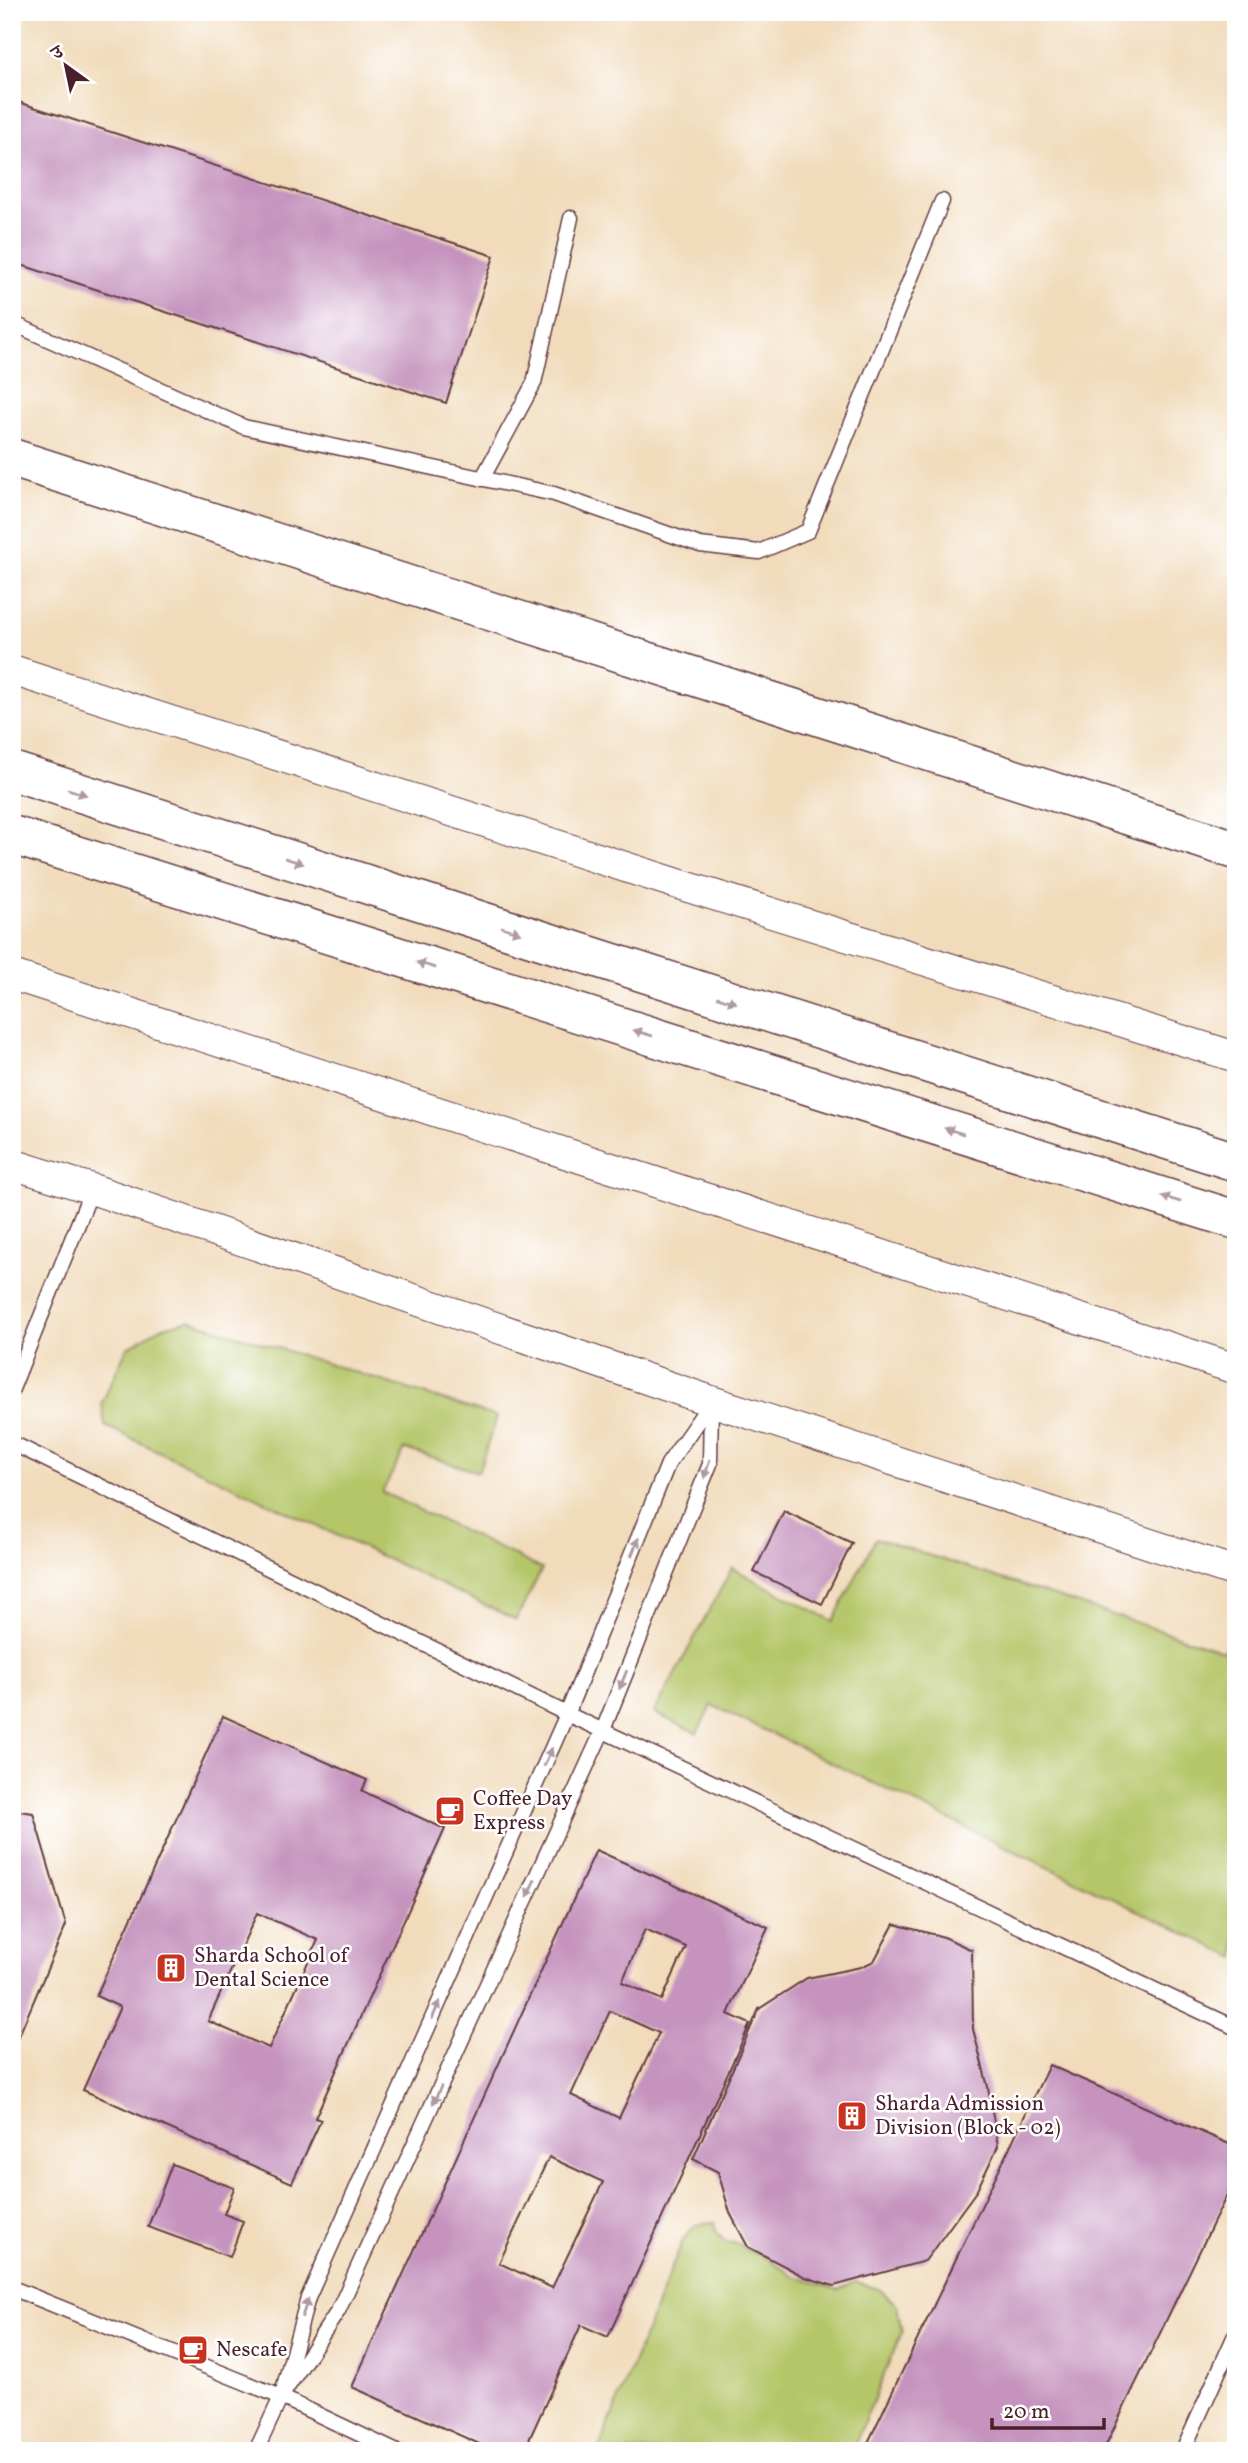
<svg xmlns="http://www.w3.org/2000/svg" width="1248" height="2463" font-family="Vollkorn,'Noto Serif Devanagari',serif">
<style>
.green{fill:#b5c669;stroke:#80724a;stroke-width:2}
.building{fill:#c593be;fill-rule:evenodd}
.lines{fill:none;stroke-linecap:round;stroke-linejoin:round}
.lane-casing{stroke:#633b41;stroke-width:17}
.street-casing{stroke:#633b41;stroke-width:32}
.secondary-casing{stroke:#633b41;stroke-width:41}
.lane{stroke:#fff;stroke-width:14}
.street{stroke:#fff;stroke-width:30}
.secondary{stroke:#fff;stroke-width:38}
.oneway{fill:#ae9aa0}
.labels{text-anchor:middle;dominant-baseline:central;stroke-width:5;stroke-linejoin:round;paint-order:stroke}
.poi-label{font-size:21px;fill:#4a1f2b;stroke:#fff;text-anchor:start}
</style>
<rect width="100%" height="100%" fill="#fff"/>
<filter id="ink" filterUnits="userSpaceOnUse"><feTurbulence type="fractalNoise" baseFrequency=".0143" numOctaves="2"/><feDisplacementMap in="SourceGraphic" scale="14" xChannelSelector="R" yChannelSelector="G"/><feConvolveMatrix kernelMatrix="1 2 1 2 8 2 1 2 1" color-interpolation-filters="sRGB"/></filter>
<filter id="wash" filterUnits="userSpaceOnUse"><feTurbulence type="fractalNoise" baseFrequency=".00686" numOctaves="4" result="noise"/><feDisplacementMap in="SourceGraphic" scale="28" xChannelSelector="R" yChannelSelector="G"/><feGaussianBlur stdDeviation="1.57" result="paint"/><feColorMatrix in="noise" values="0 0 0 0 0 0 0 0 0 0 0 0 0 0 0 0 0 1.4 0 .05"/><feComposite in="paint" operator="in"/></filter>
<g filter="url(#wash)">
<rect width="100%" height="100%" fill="#f1dbbb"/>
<path class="green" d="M 189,1320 L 497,1417 L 478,1472 L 405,1449 L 382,1492 L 542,1569 L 516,1620 L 105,1426 L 102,1403 L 127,1348 L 160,1328 Z
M 876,1538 L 1236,1655 L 1236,1958 L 712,1705 L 697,1733 L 654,1713 L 732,1568 L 833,1621 Z
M 714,2222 L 716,2233 L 726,2242 L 739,2244 L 748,2251 L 763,2256 L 794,2276 L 838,2290 L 855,2282 L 879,2289 L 897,2305 L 902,2332 L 852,2451 L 598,2451 L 682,2242 C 691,2227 697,2223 714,2222 Z"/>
<g id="blocks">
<path class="building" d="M 12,100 L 494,256 L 446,403 L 12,262 Z
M 784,1511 L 852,1543 L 822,1604 L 754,1572 Z
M 223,1716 L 367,1780 L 362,1791 L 445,1829 L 315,2118 L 321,2120 L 292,2183 L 83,2090 L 120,2007 L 96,1996 ZM 257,1913 L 318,1940 L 269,2048 L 208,2021 Z
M 12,1810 L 33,1813 L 66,1925 L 12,2052 Z
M 596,1850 L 768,1927 L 728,2014 L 750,2024 L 608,2337 L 581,2325 L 524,2451 L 495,2451 L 352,2387 ZM 645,1929 L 686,1947 L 662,2000 L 622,1982 ZM 610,2011 L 659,2033 L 619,2118 L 571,2095 ZM 549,2157 L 603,2182 L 552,2288 L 499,2263 Z
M 894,1924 L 944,1937 L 972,1950 L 973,2029 L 988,2087 L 998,2146 L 977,2190 L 925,2261 L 834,2286 L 805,2277 L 748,2247 L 730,2213 L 718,2172 L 693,2159 L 759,2009 L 807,1978 L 861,1967 L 874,1961 Z
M 1049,2065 L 1236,2147 L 1236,2176 L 1103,2451 L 864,2451 Z
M 172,2164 L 234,2188 L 224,2214 L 243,2221 L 230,2257 L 148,2227 Z"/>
</g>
</g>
<g filter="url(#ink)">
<use href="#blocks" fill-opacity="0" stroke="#633b41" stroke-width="2"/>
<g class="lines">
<g class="lane-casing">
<path id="lane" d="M 12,323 L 244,427 L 554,494 L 700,545 L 759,552 L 808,531 L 942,201
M 482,479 L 534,383 L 571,218
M 12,1389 L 92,1189
M 12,1443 L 567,1714 L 1236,2028
M 12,2288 L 281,2397 L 395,2451
M 284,2386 L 308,2298 L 567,1714 L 668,1464 L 711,1402
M 256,2451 L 281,2397 L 338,2311 L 603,1730 L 710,1464 L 711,1401
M 1183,2451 L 1236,2333"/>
</g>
<g class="street-casing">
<path id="street" d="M 12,670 L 675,883 L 1236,1057
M 12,975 L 1236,1369
M 12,1164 L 92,1189 L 711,1401 L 1236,1572"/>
</g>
<g class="secondary-casing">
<path id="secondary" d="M 12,458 L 1236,850
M 12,771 L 1236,1162
M 12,835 L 1236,1220"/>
</g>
<use href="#lane" class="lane"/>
<use href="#street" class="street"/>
<use href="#secondary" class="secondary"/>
</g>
<defs><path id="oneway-solid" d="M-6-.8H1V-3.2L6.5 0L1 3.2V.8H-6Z" transform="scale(1.75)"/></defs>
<g class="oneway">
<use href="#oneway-solid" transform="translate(77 792) rotate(18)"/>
<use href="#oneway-solid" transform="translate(294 861) rotate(18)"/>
<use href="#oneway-solid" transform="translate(511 930) rotate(18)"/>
<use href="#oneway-solid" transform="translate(426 965) rotate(-163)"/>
<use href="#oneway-solid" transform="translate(727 1000) rotate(18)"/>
<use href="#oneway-solid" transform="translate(643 1033) rotate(-163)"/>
<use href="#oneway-solid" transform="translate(954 1131) rotate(-163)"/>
<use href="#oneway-solid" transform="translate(1171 1199) rotate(-163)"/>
<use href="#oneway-solid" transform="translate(707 1469) rotate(106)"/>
<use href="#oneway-solid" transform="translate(635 1547) rotate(-68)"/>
<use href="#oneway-solid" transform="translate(623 1680) rotate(112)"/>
<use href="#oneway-solid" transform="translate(548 1757) rotate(-66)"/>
<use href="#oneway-solid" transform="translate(531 1888) rotate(115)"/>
<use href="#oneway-solid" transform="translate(436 2010) rotate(-66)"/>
<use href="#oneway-solid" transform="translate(437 2095) rotate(115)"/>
<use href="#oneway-solid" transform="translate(305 2308) rotate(-70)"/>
</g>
</g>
<defs>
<g id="cafe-square" transform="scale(1.575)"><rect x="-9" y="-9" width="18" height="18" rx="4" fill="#c8321e" stroke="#fff"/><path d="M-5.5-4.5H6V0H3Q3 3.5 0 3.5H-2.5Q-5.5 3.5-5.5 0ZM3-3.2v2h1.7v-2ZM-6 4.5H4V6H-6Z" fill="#fff"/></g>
<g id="building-square" transform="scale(1.575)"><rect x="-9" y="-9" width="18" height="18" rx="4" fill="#c8321e" stroke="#fff"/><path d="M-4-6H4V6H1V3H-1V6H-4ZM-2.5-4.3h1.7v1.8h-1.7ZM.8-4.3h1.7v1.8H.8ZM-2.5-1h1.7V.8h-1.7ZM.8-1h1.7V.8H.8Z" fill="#fff"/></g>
</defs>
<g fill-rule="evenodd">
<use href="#cafe-square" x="450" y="1811"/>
<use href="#building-square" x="171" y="1968"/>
<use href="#building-square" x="852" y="2116"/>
<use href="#cafe-square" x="193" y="2350"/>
</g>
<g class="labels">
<g class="poi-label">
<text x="473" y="1799">Coffee Day<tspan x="473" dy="24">Express</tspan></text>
<text x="194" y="1956">Sharda School of<tspan x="194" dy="24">Dental Science</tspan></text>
<text x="875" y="2104">Sharda Admission<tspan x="875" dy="24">Division (Block - 02)</tspan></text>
<text x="216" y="2350">Nescafe</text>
</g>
</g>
<rect width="1248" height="2463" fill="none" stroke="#fff" stroke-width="42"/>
<g transform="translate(66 66) rotate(327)" stroke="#ffffff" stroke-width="5" paint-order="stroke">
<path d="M0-5L12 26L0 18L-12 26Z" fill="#4a1f2b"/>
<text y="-10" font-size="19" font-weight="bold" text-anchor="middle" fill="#4a1f2b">उ</text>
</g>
<path d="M992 2418v10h112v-10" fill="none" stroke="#4a1f2b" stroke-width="3.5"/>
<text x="1003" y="2418" font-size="21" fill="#4a1f2b" stroke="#ffffff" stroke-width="5" paint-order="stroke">20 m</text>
</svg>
